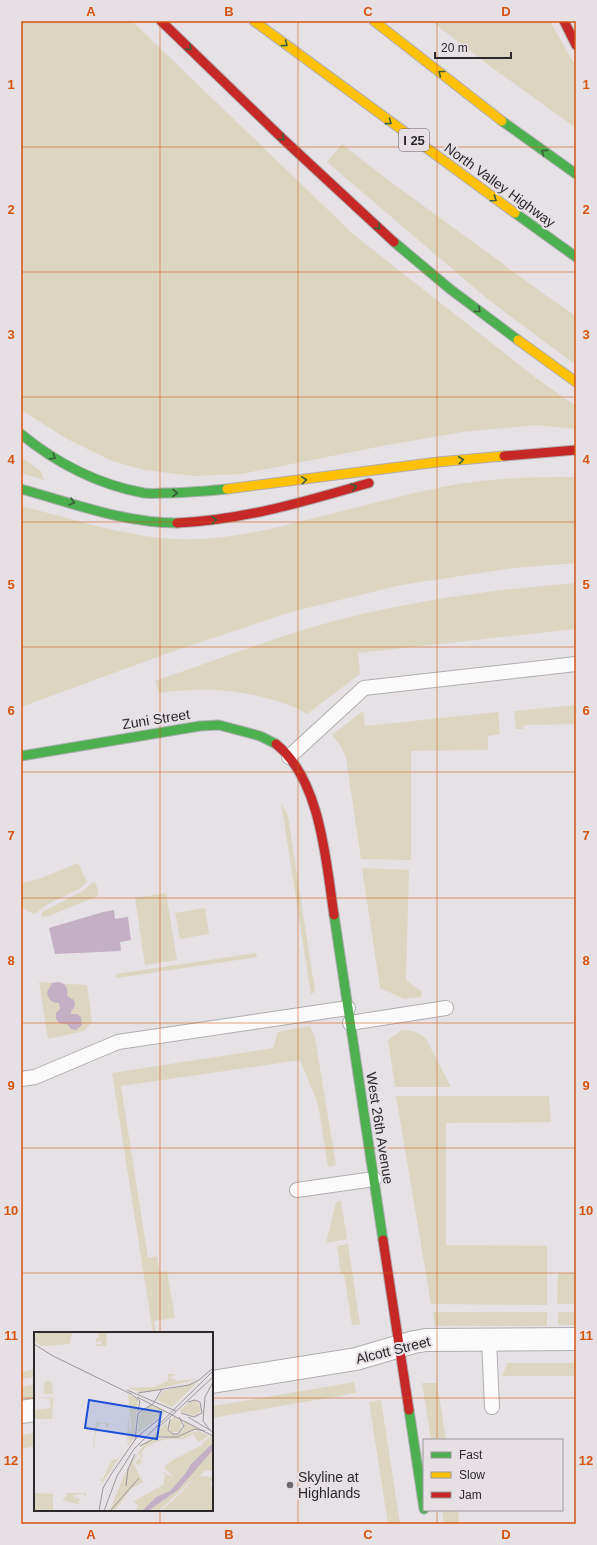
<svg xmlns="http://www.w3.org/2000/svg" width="597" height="1545" font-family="Helvetica,sans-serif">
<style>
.green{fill:#dcd6c1}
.water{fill:#c5afc4}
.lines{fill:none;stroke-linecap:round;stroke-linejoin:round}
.lane-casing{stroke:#b0aeb0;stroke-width:16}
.street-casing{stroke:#b0aeb0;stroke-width:24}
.fast-casing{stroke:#b0aeb0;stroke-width:11}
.slow-casing{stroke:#b0aeb0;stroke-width:11}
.jam-casing{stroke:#b0aeb0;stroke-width:11}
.lane{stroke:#fbfafb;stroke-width:14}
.street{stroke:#fbfafb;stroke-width:22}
.fast{stroke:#4caf50;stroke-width:9}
.slow{stroke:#ffc107;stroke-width:9}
.jam{stroke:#c62828;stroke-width:9}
.oneway{stroke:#385f3a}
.grid{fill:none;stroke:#d5540f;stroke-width:1;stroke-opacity:0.55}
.poi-dot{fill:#6c696c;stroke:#e6e0e5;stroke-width:1.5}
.labels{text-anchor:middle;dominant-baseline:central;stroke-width:4;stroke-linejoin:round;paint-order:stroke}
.shield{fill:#e6e0e5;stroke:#636063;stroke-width:1}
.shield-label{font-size:13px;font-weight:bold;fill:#2b292b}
.street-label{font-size:14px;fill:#2b292b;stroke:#e6e0e5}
.poi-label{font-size:14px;fill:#2b292b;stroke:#e6e0e5;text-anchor:start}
.inset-road{fill:none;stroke:#9b979a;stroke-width:1}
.view{fill:#1d4ed8;fill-opacity:0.15;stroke:#1d4ed8;stroke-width:2}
.inset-edge{fill:none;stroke:#2b292b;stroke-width:2}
.neatline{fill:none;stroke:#d5540f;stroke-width:1.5}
.grid-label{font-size:13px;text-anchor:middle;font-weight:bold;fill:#d5540f}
</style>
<rect width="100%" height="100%" fill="#e5e1e4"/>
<path class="green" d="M 21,21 L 132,21 L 354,235 L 536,378 L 576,406 L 576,429 L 536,425 L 462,432 L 382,446 L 241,474 L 195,476 L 144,470 L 112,461 L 67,439 L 23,411 L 21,409 Z
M 431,21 L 550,21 L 576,67 L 576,128 L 490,66 Z
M 342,144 L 384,177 L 555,302 L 576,316 L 576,365 L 490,301 L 327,162 Z
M 21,457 L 41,471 L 44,480 L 21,473 Z
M 576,477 L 576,563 L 514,568 L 401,585 L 291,612 L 174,651 L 21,707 L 21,506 C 79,520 135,541 195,539 C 232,538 267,530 303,521 C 352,509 402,495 452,485 C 491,478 537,477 576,477 Z
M 576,583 L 576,629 L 358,653 L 360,674 L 307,714 C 294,706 284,703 270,699 C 228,688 201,688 159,693 L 155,681 C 208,663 260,643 313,627 C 399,602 487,590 576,583 Z
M 576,705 L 576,724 L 524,725 L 523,729 L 516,729 L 514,711 Z
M 363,711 L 365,726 L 498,712 L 500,734 L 488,736 L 488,750 L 411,751 L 411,860 L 361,859 L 346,758 L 342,748 L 332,735 Z
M 281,802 L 288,816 L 315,991 L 311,995 Z
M 78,863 L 87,882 L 79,889 L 46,905 L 35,914 L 27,911 L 21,906 L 21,884 L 22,883 L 39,879 Z
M 362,868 L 409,870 L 406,980 L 422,992 L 421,997 L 404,999 L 380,988 Z
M 94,882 L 97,886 L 98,896 L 49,916 L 42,917 L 42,912 L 81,892 Z
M 166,893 L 177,960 L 145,965 L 135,898 Z
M 205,908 L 209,934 L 180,939 L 175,913 Z
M 256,953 L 257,957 L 117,978 L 116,974 Z
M 39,982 L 87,985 L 92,1022 L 84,1031 L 48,1039 Z
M 310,1026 L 315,1038 L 336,1165 L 328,1167 L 318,1104 L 300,1060 L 121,1086 L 148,1258 L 157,1256 L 160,1272 L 167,1271 L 175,1318 L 154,1321 L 156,1333 L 153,1333 L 112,1073 L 273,1048 L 278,1032 Z
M 402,1030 C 412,1030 419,1032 426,1039 L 451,1087 L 395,1087 L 388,1040 Z
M 396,1096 L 549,1096 L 551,1122 L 446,1123 L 446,1245 L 547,1246 L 547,1305 L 431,1304 Z
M 341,1201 L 347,1239 L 326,1243 L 336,1202 Z
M 348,1244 L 360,1324 L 352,1325 L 344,1274 L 341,1274 L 337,1246 Z
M 558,1273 L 576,1273 L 576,1304 L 557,1304 Z
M 433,1312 L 547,1312 L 547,1326 L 435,1326 Z
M 558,1312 L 576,1312 L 576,1325 L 558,1325 Z
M 508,1363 L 576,1363 L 576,1376 L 502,1376 Z
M 35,1369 L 35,1377 L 21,1379 L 21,1372 Z
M 354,1382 L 356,1393 L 212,1418 L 214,1406 Z
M 422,1383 L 437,1383 L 446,1440 L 431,1440 Z
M 35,1384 L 35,1398 L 21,1401 L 21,1387 Z
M 381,1400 L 400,1524 L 388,1524 L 369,1402 Z
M 35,1433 L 35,1446 L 21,1449 L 21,1435 Z
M 442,1510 L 458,1510 L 459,1524 L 444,1524 Z"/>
<path class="water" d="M 114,910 L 115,919 L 128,917 L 131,940 L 120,942 L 121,951 L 55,954 L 49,928 L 103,912 Z
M 59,982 C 66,984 69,989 67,996 L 74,1000 L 75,1006 L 71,1012 L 71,1014 L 77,1014 L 81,1017 L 82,1025 L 76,1030 L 71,1029 L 67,1024 L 59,1023 L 56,1019 L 56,1013 L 60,1009 L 59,1003 C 52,1003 48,1000 47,992 L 52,983 Z"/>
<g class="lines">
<g class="lane-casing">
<path id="lane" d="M 289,757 L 364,688 L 576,664
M 350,1023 L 446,1008
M 21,1079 L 35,1077 L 118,1042 L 348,1008
M 297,1190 L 374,1179
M 489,1339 L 492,1407"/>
</g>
<g class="street-casing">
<path id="street" d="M 212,1382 L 356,1359 L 414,1342 L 426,1340 L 576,1339
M 21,1412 L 35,1410"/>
</g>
<g class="fast-casing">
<path id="fast" d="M 502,121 L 576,174
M 515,213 L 576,257
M 394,242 L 450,289 L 518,340
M 21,434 C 56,463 99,485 144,493 C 151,494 159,493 165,493 C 186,493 206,491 227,489
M 21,489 C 72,503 124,523 177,523
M 21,756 L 200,726 L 219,725 L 260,736 L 276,744
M 334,915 L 383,1240
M 409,1410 L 424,1509"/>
</g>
<g class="slow-casing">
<path id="slow" d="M 254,21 L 515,213
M 374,21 L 502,121
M 518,340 L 576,382
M 227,489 L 438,462 L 504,456"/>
</g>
<g class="jam-casing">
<path id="jam" d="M 161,21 L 284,140 L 394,242
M 564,21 L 576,45
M 504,456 L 576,450
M 177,523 C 244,520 306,501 369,483
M 276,744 C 321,780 326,862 334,915
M 383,1240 L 409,1410"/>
</g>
<use href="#lane" class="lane"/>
<use href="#street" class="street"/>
<use href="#fast" class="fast"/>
<use href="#slow" class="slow"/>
<use href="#jam" class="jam"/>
</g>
<defs><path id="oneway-chevron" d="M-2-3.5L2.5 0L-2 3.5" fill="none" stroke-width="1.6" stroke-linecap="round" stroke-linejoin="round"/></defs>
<g class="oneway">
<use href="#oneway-chevron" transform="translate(285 44) rotate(37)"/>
<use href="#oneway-chevron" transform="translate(189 48) rotate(45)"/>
<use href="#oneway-chevron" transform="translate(441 73) rotate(-142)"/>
<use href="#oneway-chevron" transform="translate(389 122) rotate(37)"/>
<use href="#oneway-chevron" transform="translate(282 138) rotate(43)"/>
<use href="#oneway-chevron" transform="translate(544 152) rotate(-144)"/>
<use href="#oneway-chevron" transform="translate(494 199) rotate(35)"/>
<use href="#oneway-chevron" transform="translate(378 227) rotate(42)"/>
<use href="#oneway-chevron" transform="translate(478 310) rotate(39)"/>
<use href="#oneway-chevron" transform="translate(53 457) rotate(32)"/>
<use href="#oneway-chevron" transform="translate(461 460) rotate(-6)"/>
<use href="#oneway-chevron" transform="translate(304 480) rotate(-7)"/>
<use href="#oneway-chevron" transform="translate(354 487) rotate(-16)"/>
<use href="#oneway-chevron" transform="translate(175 493)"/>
<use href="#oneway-chevron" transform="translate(72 502) rotate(16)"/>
<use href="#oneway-chevron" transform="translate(214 520) rotate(-5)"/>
</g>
<path class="grid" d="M 160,21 L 160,1333M 298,21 L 298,1524M 437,21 L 437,1440M 21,147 L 576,147M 21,272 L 576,272M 21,397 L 576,397M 21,522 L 576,522M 21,647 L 576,647M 21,772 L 576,772M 21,898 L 576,898M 21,1023 L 576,1023M 21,1148 L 576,1148M 21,1273 L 576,1273M 21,1398 L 35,1398M 212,1398 L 576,1398M 160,1510 L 160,1524M 437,1510 L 437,1524"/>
<circle class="poi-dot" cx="290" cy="1485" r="4"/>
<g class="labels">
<rect class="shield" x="399" y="129" width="30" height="22" rx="3"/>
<g class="shield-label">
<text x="414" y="140">I 25</text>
</g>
<g class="street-label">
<text transform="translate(500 185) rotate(36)">North Valley Highway</text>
<text transform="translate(156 719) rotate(-9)">Zuni Street</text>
<text transform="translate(380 1128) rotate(81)">West 26th Avenue</text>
<text transform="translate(393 1350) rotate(-14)">Alcott Street</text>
</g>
<g class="poi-label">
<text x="298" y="1477">Skyline at<tspan x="298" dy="16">Highlands</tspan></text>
</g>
</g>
<g transform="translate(34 1332)">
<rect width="179" height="179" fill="#e5e1e4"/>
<path d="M 3,0 L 38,0 L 36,12 L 7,14 L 0,9 ZM 67,0 L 77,1 L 72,2 L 73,14 L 62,14 L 62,11 L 68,13 L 65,7 L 65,10 L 62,10 L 62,6 L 65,6 L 64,1 ZM 134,42 L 142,42 L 135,46 L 141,47 L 142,49 L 164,47 L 109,61 L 94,56 L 120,55 L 134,49 ZM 14,48 L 18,51 L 19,62 L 10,62 L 10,51 ZM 164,50 L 138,75 L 123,68 L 129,59 ZM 94,62 L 104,68 L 100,106 L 94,114 L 97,94 ZM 0,65 L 19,66 L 18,87 L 0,87 L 0,78 L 17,76 L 16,67 ZM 162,68 L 168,77 L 161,84 L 145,79 L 155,70 ZM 117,73 L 132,80 L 103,102 L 105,82 ZM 94,82 L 96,99 L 93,114 L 69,150 L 66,148 L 66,146 L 68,148 L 78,128 L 84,127 L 93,114 ZM 140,84 L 148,90 L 146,100 L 137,100 L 134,91 ZM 150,89 L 165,97 L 143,104 L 128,104 L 115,108 L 132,91 L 136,101 L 145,102 L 150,97 ZM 62,90 L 76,91 L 72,97 L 72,92 L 66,91 L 61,104 L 60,117 L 59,113 ZM 165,99 L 175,104 L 157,115 L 167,109 L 164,110 L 159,102 L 150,107 L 132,107 L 114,113 L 107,121 L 109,125 L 106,127 L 108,130 L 104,133 L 101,131 L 107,125 L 105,121 L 99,131 L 109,150 L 98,156 L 81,178 L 76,177 L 92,139 L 109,114 L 115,109 ZM 179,103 L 179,111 L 157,132 L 151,142 L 136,159 L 124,165 L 108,179 L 100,179 L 104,174 L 100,169 L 129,153 L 131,143 L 129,140 L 139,145 L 130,135 L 139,128 L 135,130 L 168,113 L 168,111 ZM 179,118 L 179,139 L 172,138 L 165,144 L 179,145 L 176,153 L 179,156 L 178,179 L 127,179 L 149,159 L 161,145 L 125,179 L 114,179 L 144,158 ZM 0,161 L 19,162 L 19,179 L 0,179 ZM 32,161 L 51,161 L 52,162 L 52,166 L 50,162 L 40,163 L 40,165 L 47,167 L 37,166 L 46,167 L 44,171 L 48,173 L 35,170 L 28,168 L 33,164 Z" fill="#dcd6c1"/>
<path d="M 179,111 L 179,118 L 144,158 L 114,179 L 108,179 L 122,165 L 136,159 L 151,142 L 157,132 Z" fill="#c5afc4"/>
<path class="inset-road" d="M 0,12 L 19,24 L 97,62M 93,58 L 142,79M 96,61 L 106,69 L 104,79M 104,61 L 155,53 L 165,48 L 179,36M 103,65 L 179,104M 147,81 L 160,85 L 168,81 L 166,70 L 161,68 L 154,70M 154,85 L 179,100M 136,87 L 134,98 L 139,102 L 144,102 L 150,94 L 145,85M 124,96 L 179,45M 176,98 L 169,89 L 171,65 L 179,50M 101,108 L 104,81 L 119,72 L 128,57M 106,114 L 123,105 L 143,105 L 161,97 L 171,99M 92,154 L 94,137 L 101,122M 65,179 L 69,156 L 78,141 L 103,105 L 125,87M 70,179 L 83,144 L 100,117 L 179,39M 76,179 L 105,146"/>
<path class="view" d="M 55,68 L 127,80 L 123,107 L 51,96 Z"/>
<rect width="179" height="179" class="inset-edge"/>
</g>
<rect width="597" height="1545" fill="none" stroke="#e6e0e5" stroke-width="44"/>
<rect x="423" y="1439" width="140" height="72" fill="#e6e0e5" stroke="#9b979b"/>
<rect x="431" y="1452" width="20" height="6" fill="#4caf50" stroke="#9b979b"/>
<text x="459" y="1459" font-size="12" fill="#2b292b">Fast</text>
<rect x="431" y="1472" width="20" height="6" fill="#ffc107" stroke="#9b979b"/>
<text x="459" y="1479" font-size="12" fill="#2b292b">Slow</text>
<rect x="431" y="1492" width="20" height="6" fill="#c62828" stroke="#9b979b"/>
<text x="459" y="1499" font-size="12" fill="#2b292b">Jam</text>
<path d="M435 52v6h76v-6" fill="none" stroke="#2b292b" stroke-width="2"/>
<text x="441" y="52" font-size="12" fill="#2b292b" stroke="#e6e0e5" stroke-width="3" paint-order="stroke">20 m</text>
<rect x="22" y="22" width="553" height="1501" class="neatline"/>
<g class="grid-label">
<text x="91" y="16">A</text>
<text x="229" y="16">B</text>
<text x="368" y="16">C</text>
<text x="506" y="16">D</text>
<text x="11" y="89">1</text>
<text x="586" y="89">1</text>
<text x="11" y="214">2</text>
<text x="586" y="214">2</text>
<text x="11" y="339">3</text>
<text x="586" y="339">3</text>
<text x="11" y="464">4</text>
<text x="586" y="464">4</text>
<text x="11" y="589">5</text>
<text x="586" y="589">5</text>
<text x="11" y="715">6</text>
<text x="586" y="715">6</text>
<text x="11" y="840">7</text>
<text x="586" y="840">7</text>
<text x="11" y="965">8</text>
<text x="586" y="965">8</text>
<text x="11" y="1090">9</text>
<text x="586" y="1090">9</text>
<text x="11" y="1215">10</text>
<text x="586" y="1215">10</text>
<text x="11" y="1340">11</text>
<text x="586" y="1340">11</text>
<text x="11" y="1465">12</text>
<text x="586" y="1465">12</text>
<text x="91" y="1539">A</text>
<text x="229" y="1539">B</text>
<text x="368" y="1539">C</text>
<text x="506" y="1539">D</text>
</g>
</svg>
